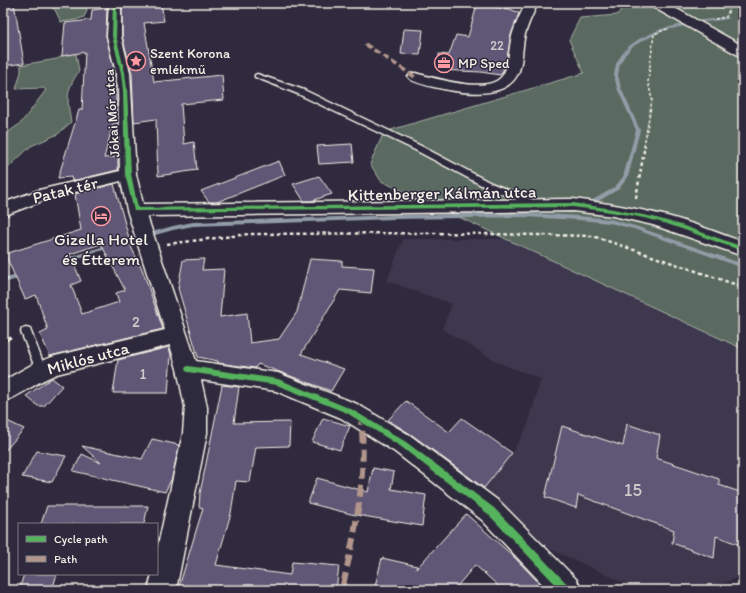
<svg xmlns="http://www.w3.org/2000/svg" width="746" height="593" font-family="Itim,sans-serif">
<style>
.built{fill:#3e384e}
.green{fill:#5a6a61;stroke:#a7aea4}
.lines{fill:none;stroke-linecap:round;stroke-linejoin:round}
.stream{fill:#929ca7;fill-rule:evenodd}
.building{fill:#605774;stroke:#f4f1e8;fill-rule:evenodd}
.lane-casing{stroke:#f4f1e8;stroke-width:3}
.street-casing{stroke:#f4f1e8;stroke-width:3}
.secondary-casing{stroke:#f4f1e8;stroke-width:3}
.path-far2{stroke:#f4f1e8;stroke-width:1.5;stroke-dasharray:3 2;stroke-linecap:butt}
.path-far1{stroke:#f4f1e8;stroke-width:2.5;stroke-dasharray:3.5 3;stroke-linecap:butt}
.path{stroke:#f4f1e8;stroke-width:3;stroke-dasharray:5 3.5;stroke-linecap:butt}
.lane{fill:#2f2a3d;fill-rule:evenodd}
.street{fill:#2f2a3d;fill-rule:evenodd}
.secondary{fill:#2f2a3d;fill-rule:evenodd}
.quiet-far1{stroke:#b2968c;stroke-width:3.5;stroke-dasharray:7 3.5;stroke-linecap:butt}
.quiet{stroke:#b2968c;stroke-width:6;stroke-dasharray:12 6;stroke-linecap:butt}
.cycleway-casing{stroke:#2f2a3d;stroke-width:2}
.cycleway{fill:#56b35d;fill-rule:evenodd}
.labels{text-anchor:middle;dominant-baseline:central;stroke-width:3;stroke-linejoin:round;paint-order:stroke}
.far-number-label{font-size:13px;fill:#cfcacb}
.far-poi-label{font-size:14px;fill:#f4f1e8;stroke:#2f2a3d;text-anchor:start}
.far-street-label{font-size:14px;fill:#f4f1e8;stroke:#2f2a3d}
.number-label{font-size:15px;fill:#cfcacb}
.street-label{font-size:17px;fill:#f4f1e8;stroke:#2f2a3d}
.poi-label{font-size:17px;fill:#f4f1e8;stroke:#2f2a3d}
.near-number-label{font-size:18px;fill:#cfcacb}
</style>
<rect width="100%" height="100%" fill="#2f2a3d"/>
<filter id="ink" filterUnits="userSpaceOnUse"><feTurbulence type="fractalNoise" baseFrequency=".025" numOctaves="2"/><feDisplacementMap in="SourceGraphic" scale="8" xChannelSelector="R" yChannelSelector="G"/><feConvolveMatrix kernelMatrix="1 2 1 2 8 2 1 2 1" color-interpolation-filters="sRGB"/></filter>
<g filter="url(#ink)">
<path class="built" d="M 403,239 L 580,239 L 743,295 L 743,576 L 703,590 L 679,590 L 627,584 L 539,544 L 481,492 L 512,453 L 528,425 L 541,379 L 499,363 L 442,329 L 452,304 L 387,281 Z"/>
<path class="green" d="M 46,3 L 85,3 L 87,11 L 84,17 L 76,20 L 61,22 L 55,10 Z
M 642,3 L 743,3 L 743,349 L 381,181 L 370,164 L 384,132 L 584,73 L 569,40 L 580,18 L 617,15 L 623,7 Z
M 72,50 L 76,54 L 79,71 C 65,92 67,98 71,122 L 58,134 L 31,146 L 11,165 L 3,167 L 3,136 L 21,123 L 46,90 L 43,88 L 16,89 L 21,72 L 21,65 L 57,59 Z"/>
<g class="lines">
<path class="stream" d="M 727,17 L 729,18 L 728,19 L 696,23 L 694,22 L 696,21 Z
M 683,24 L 684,24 L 684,26 L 663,31 L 642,41 L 632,47 L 625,55 L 620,64 L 618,75 L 621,88 L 640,130 L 628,177 L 619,189 L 597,202 L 593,202 L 592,201 L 593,200 L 615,187 L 623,177 L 636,130 L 617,88 L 614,75 L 616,64 L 622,54 L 629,46 L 639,39 L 661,29 Z
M 526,213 L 579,216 L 610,219 L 638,227 L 743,264 L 743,268 L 634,229 L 610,223 L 579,220 L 526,217 L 395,219 L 193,226 L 173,230 L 123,244 L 120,242 L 121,241 L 173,226 L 193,222 L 395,215 Z
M 110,244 L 113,246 L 112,247 L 64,263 L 61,261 L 62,260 Z
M 23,273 L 26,275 L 25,277 L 3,283 L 3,279 Z"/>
</g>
<path class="building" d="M 3,3 L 14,3 L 24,63 L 3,66 Z
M 126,3 L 161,3 L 164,21 L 144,23 L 154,82 L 222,75 L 224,100 L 181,104 L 184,144 L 194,142 L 197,170 L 158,176 L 156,119 L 134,122 L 132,73 L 122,36 L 122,7 L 127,6 Z
M 477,5 L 510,9 L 519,13 L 511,35 L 507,59 L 502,73 L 500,75 L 481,72 L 439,70 L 439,54 L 449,55 L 456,35 L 468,37 Z
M 107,8 L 106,36 L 115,73 L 117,123 L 113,124 L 104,158 L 118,157 L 118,170 L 72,181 L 71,177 L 58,178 L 79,110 L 82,110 L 85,52 L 62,56 L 65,23 L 91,20 L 92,10 Z
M 404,29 L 423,30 L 420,55 L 401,54 Z
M 352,144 L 354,162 L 319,164 L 317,146 Z
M 279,161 L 285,175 L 217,202 L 209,202 L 201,191 Z
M 319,176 L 332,194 L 311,201 L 304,201 L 293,184 Z
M 114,184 L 132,249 L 142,269 L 163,329 L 50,356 L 40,334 L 48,330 L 36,295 L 25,299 L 5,254 L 81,230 L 75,194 ZM 101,244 L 125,290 L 116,293 L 119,302 L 82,314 L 71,285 L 81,281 L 70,254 Z
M 204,259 L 202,270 L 224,269 L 220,317 L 247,313 L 250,343 L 279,339 L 297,312 L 310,259 L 342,261 L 342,266 L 374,268 L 371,293 L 340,290 L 301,354 L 344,369 L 331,391 L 258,364 L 255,368 L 218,363 L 218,361 L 198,357 L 178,288 L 183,260 Z
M 169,347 L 171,355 L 168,393 L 113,393 L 118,360 Z
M 52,378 L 62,386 L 44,406 L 38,406 L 26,396 Z
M 222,385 L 239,387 L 234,423 L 290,422 L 289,446 L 256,447 L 250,482 L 236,481 L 231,513 L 216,565 L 290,575 L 292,562 L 339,566 L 336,590 L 178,590 L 203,508 L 199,507 L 200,493 Z
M 406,401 L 449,432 L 462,418 L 512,453 L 484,488 L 412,435 L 388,420 Z
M 323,418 L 350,426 L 340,450 L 312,442 Z
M 3,419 L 24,429 L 3,453 Z
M 627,424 L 660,435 L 656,458 L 719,479 L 719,485 L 743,493 L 743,546 L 716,536 L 714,558 L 672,543 L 674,530 L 643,519 L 578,495 L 576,508 L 545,497 L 562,426 L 623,446 Z
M 152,439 L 179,445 L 172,478 L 165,492 L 73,471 L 82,454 L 101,463 L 82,446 L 142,459 Z
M 37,451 L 66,456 L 52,482 L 22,477 Z
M 373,468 L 394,472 L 391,489 L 426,495 L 422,526 L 351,514 L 308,503 L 317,478 L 368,492 Z
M 47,506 L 148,506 L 144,524 L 41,524 Z
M 466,514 L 514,557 L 546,590 L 503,590 L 475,565 L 454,590 L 374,590 L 382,558 L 417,566 L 416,569 Z
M 24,574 L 57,574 L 52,590 L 19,590 Z"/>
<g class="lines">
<g class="lane-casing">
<path id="lane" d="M 257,74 L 304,90 L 421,146 L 491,183 L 538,202 L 539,204 L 535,207 L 532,206 L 485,187 L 415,150 L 298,94 L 255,77 L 255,75 Z
M 26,328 L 30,329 L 31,332 L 46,370 L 45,373 L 41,375 L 37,373 L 36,370 L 21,332 L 22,329 Z"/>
</g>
<g class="street-casing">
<path id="street" d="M 109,3 L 121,3 L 121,36 L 130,73 L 136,174 L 143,204 L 573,199 C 605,203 636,208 667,216 C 693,223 718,233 743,242 L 743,256 L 653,225 L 613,216 L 573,211 L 147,216 L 196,361 L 278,373 L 357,404 L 411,436 L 500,502 L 577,580 L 581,590 L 548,590 L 482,520 L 395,452 L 341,418 L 276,391 L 201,380 L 207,407 L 207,433 L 176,590 L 148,590 L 152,574 L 157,574 L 157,550 L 183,433 L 185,407 L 177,369 L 170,345 L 57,374 C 38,381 22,395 3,402 L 3,381 L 33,364 L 55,356 L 165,330 L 127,210 L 121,181 L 50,198 L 3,216 L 3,203 L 39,190 L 120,171 L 118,90 L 116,73 L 107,36 Z
M 526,3 L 538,3 C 533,13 528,24 525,34 C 522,46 523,59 519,71 C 509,98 472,94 448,90 C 439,88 413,84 408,77 L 410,74 L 415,73 C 435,78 493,97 504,73 C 509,62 509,51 511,40 C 514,27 520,15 526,3 Z"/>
</g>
<g class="secondary-casing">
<path id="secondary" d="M 649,3 L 666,3 L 743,46 L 743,56 L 738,55 L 651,6 Z"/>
</g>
<path class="path-far2" d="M 715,19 L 726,17 L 732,3
M 644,146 L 652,100 L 648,81 L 654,34 L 669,28"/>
<path class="path-far1" d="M 636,198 L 645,145
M 167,244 L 249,234 L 434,233 L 593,236 L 743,287
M 8,339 L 12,337"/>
<path class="path" d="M 3,341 L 11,338"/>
<use href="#lane" class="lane"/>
<use href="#street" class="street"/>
<use href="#secondary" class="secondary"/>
<path class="quiet-far1" d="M 365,44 L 415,77"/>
<path class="quiet" d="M 343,585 C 356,528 367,477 361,418"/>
<g class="cycleway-casing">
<path id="cycleway" d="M 113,3 L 117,3 L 116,36 L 125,73 L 127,90 L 131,174 L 138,208 L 573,203 L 613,209 L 653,217 L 681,225 L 743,247 L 743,251 C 717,243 693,232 667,224 C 637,215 605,211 573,207 L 134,211 L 125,174 L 123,90 L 121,73 L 112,36 Z
M 188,366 L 278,379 L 351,409 L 406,442 L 494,508 L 570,587 L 571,590 L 561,590 L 488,514 L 400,446 L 347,413 L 277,385 L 188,372 L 186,371 L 185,369 L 186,367 Z"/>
</g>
<use href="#cycleway" class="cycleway"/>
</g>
</g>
<defs>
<g id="sight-ring" transform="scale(1)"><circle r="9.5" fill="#2f2a3d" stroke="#ff9aa2" stroke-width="1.5"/><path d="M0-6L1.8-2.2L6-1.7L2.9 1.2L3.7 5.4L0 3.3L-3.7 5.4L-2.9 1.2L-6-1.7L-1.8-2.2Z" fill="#ff9aa2"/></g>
<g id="office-ring" transform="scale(1)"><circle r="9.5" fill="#2f2a3d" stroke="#ff9aa2" stroke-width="1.5"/><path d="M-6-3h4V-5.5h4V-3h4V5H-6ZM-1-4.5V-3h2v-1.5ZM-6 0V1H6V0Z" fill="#ff9aa2"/></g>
<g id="hotel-ring" transform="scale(1)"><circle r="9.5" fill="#2f2a3d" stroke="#ff9aa2" stroke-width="1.5"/><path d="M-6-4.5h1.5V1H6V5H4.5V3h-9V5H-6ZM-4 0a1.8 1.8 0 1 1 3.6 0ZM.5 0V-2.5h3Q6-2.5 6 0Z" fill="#ff9aa2"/></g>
</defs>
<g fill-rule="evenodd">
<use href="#sight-ring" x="136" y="61"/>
<use href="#office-ring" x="444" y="63"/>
<use href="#hotel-ring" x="101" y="216"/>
</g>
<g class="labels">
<g class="far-number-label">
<text x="497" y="45">22</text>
</g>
<g class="far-poi-label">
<text x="150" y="53">Szent Korona<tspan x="150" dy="16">emlékmű</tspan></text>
<text x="458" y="63">MP Sped</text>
</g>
<g class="far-street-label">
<text transform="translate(112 113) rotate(-94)">Jókai Mór utca</text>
</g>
<g class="number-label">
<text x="136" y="322">2</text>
<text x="143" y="374">1</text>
</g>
<g class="street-label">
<text transform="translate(65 190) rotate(-14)">Patak tér</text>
<text transform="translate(442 193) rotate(-1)">Kittenberger Kálmán utca</text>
<text transform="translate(88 358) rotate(-15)">Miklós utca</text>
</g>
<g class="poi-label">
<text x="101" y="239">Gizella Hotel<tspan x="101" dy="20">és Étterem</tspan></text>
</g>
<g class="near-number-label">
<text x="633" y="490">15</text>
</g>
</g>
<rect width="746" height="593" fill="none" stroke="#2f2a3d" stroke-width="16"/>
<rect x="8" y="8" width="730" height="577" fill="none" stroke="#f4f1e8" stroke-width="1.5" filter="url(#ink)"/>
<rect x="18" y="523" width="140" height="52" fill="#2f2a3d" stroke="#7e7a81"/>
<rect x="26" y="536" width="20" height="6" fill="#56b35d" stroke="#7e7a81"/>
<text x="54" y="543" font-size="12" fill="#f4f1e8">Cycle path</text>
<rect x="26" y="556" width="20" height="6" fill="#b2968c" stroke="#7e7a81"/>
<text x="54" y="563" font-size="12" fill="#f4f1e8">Path</text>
</svg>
